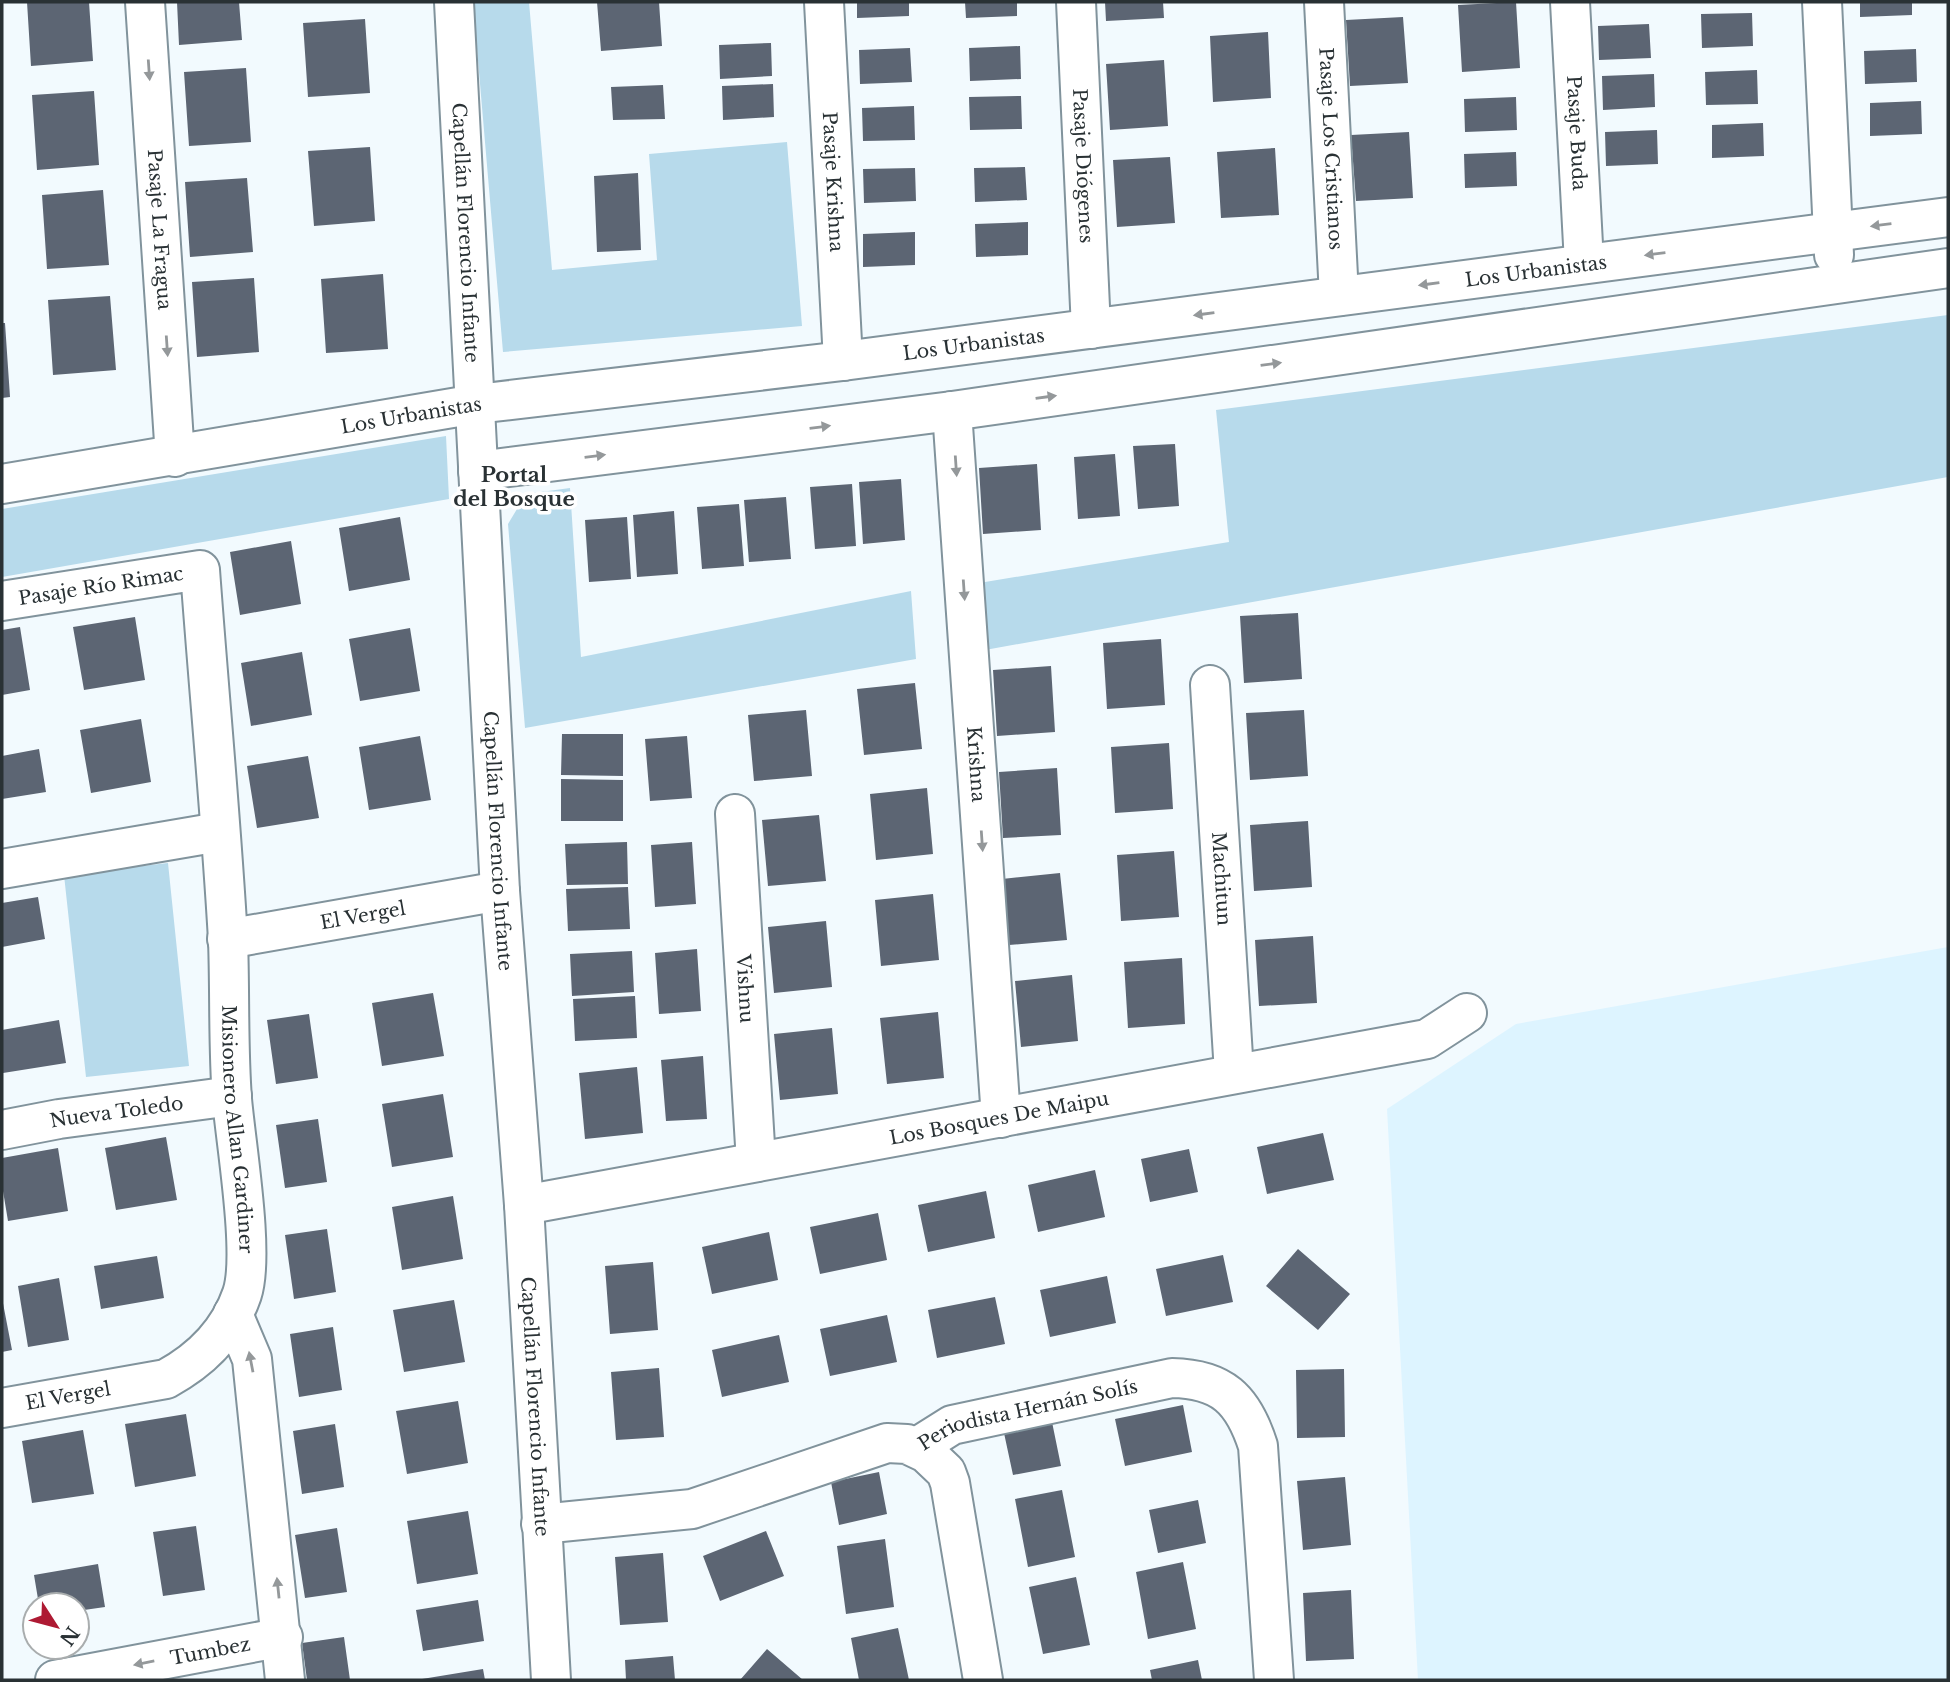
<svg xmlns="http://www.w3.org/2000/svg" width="1950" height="1682" font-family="'Libre Baskerville',serif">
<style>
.built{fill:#ddf4ff}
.green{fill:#b7daeb}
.building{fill:#5c6573}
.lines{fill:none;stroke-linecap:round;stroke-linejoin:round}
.minor-casing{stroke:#81939c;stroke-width:42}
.minor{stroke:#fff;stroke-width:38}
.oneway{fill:#94989a}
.labels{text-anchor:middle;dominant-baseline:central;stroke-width:7;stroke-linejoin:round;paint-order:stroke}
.street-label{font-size:19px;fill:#293134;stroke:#fff}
.neighbourhood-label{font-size:21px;font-weight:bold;fill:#293134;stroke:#fff}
</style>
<rect width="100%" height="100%" fill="#f2fafe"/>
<path class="built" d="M 1948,947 L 1948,1680 L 1418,1680 L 1387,1109 L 1516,1024 Z"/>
<path class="green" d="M 473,2 L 529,2 L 552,270 L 657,260 L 649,154 L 787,142 L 802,326 L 503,352 Z
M 1948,315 L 1948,477 L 985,650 L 973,584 L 1229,542 L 1216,410 Z
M 446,436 L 449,499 L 2,577 L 2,509 Z
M 570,488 L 581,657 L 911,591 L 916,659 L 525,728 L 508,524 L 526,494 Z
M 168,863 L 189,1066 L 86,1077 L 64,875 Z"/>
<path class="building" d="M 27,2 L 89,2 L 93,61 L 31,66 Z
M 177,2 L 239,2 L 242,40 L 179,45 Z
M 597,2 L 659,2 L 662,46 L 601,51 Z
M 857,2 L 909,2 L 909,16 L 857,18 Z
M 965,2 L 1017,2 L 1017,16 L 966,18 Z
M 1105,2 L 1163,2 L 1164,18 L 1106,21 Z
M 1516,2 L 1520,68 L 1462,72 L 1458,5 Z
M 1860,2 L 1912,2 L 1912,15 L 1860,17 Z
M 1752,13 L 1753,46 L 1702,48 L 1701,14 Z
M 1403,17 L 1408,83 L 1350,86 L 1346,20 Z
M 365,19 L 370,93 L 308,97 L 303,23 Z
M 1649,24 L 1651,58 L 1599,60 L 1598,26 Z
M 1268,32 L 1271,98 L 1213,102 L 1210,36 Z
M 771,43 L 772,76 L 720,79 L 719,45 Z
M 1020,46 L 1021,79 L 970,81 L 969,48 Z
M 910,48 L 912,82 L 860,84 L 859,50 Z
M 1916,49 L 1917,82 L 1865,84 L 1864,51 Z
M 1164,60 L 1168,126 L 1110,130 L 1106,64 Z
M 246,68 L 251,142 L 189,146 L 184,72 Z
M 1757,70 L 1758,104 L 1706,105 L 1705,72 Z
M 1654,74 L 1655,107 L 1603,110 L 1602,76 Z
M 773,84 L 774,117 L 723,120 L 722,86 Z
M 663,85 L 665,119 L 613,120 L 611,87 Z
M 94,91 L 99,165 L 37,170 L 32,95 Z
M 1021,96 L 1022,129 L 970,130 L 969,97 Z
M 1516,97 L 1517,130 L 1465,132 L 1464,99 Z
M 1921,101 L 1922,134 L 1870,136 L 1870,103 Z
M 914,106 L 915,140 L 863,141 L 862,108 Z
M 1763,123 L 1764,156 L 1712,158 L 1712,125 Z
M 1657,130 L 1658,164 L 1606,166 L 1605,132 Z
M 1409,132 L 1413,198 L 1356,201 L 1351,135 Z
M 370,147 L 375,221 L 314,226 L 308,151 Z
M 1275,148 L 1279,215 L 1221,218 L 1217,152 Z
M 1516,152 L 1517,186 L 1465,188 L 1464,154 Z
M 1170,157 L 1175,223 L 1117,227 L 1113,160 Z
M 1025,167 L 1027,200 L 975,202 L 974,168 Z
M 915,168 L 916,201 L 864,203 L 863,169 Z
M 638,173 L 641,250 L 597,252 L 594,176 Z
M 247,178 L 253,252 L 190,257 L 185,182 Z
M 103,190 L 109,265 L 47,269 L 42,195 Z
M 1028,222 L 1028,255 L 976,257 L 975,224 Z
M 915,232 L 915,265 L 863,267 L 863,234 Z
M 383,274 L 388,349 L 326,353 L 321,279 Z
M 254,278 L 259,352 L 197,357 L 192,282 Z
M 110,296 L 116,370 L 53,375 L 48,300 Z
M 2,323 L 5,323 L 10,397 L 2,398 Z
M 1175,444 L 1179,506 L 1138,509 L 1133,446 Z
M 1115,454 L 1120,516 L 1078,519 L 1074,457 Z
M 1037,464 L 1041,530 L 983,534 L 979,468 Z
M 901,479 L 905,540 L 863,544 L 859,482 Z
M 852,484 L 856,546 L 815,549 L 810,487 Z
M 786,497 L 791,559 L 749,562 L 744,500 Z
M 739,504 L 744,566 L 702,569 L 697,507 Z
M 674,511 L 678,574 L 637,577 L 633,515 Z
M 400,517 L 410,580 L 349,591 L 339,528 Z
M 627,517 L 631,579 L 589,582 L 585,520 Z
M 291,541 L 301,604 L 240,615 L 230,552 Z
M 1298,613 L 1302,679 L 1244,683 L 1240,616 Z
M 135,617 L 145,680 L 84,690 L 73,627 Z
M 20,627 L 30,690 L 2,695 L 2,630 Z
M 410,628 L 420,691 L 360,701 L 349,639 Z
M 1161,639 L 1165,705 L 1107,709 L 1103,643 Z
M 302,652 L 312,715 L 251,726 L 241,663 Z
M 1051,666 L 1055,732 L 997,736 L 993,670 Z
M 915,683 L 922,749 L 864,755 L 857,689 Z
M 806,710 L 812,776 L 754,781 L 748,715 Z
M 1304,710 L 1308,776 L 1250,780 L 1246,713 Z
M 141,719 L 151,782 L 91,793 L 80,730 Z
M 562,734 L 623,734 L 623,776 L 561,775 Z
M 420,736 L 431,800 L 369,810 L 359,747 Z
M 687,736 L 692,798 L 650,801 L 645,739 Z
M 1169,743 L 1173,809 L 1115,813 L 1111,747 Z
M 39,749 L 46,792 L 2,799 L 2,756 Z
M 308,756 L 319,818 L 257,828 L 247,766 Z
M 1057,768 L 1061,835 L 1003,838 L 999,772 Z
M 561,779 L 623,780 L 623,821 L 561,821 Z
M 927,788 L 933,854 L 876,860 L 870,794 Z
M 819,815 L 826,881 L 768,886 L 762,820 Z
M 1308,821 L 1312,887 L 1254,891 L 1250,825 Z
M 627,842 L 628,884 L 567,885 L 565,844 Z
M 692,842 L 696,904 L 655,907 L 651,845 Z
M 1174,851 L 1179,917 L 1121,921 L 1117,855 Z
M 1060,873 L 1067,940 L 1009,945 L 1002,879 Z
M 628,887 L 630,929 L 568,931 L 566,889 Z
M 933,894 L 939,960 L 881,966 L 875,900 Z
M 38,897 L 45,939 L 2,947 L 2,903 Z
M 826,921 L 832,987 L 774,993 L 768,927 Z
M 1313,936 L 1317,1003 L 1259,1006 L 1255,940 Z
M 697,949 L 701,1011 L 659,1014 L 655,953 Z
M 632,951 L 634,992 L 572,996 L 570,954 Z
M 1182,958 L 1185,1024 L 1128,1028 L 1124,962 Z
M 1072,975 L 1078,1041 L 1021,1047 L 1015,981 Z
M 433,993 L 444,1056 L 382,1066 L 372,1003 Z
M 635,996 L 637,1038 L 575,1041 L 573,999 Z
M 938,1012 L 944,1078 L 887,1084 L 880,1018 Z
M 309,1014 L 318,1078 L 276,1084 L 267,1020 Z
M 59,1020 L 66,1063 L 3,1073 L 2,1030 Z
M 832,1028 L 838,1094 L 780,1100 L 774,1034 Z
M 703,1056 L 707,1119 L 666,1121 L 661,1060 Z
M 637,1067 L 643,1133 L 585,1139 L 579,1073 Z
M 443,1094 L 453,1157 L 392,1167 L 382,1104 Z
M 318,1119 L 327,1182 L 285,1188 L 276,1125 Z
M 1323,1133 L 1334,1180 L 1267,1194 L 1257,1147 Z
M 166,1137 L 177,1200 L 116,1210 L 105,1148 Z
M 58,1148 L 68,1211 L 8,1221 L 2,1185 L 2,1158 Z
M 1189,1149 L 1198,1192 L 1150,1202 L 1141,1159 Z
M 1095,1170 L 1105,1217 L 1038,1232 L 1028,1185 Z
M 986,1191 L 995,1238 L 928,1252 L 918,1205 Z
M 453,1196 L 463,1259 L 402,1270 L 392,1207 Z
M 878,1213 L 887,1260 L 820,1274 L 810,1227 Z
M 327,1229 L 336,1292 L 294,1299 L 285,1235 Z
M 769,1232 L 778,1280 L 712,1294 L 702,1247 Z
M 1298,1249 L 1350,1294 L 1318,1330 L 1266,1286 Z
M 1223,1255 L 1233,1302 L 1166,1316 L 1156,1269 Z
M 157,1256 L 164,1298 L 101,1309 L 94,1266 Z
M 653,1262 L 658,1330 L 610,1334 L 605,1266 Z
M 1107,1276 L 1116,1323 L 1050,1337 L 1040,1290 Z
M 59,1278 L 69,1340 L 28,1347 L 18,1286 Z
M 995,1297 L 1005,1344 L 937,1358 L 928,1310 Z
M 2,1298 L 12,1350 L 2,1352 Z
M 454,1300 L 465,1362 L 404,1372 L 393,1310 Z
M 887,1315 L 897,1362 L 830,1376 L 820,1329 Z
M 333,1327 L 342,1390 L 299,1397 L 290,1334 Z
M 779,1335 L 789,1382 L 722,1397 L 712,1350 Z
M 659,1368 L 664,1437 L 616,1440 L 611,1372 Z
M 1344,1369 L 1345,1437 L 1297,1438 L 1296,1370 Z
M 458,1401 L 468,1463 L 407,1474 L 396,1411 Z
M 1183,1405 L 1192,1452 L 1125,1466 L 1115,1419 Z
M 186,1414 L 196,1476 L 135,1487 L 125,1424 Z
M 1052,1422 L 1061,1466 L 1013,1475 L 1004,1433 Z
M 335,1424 L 344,1487 L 302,1494 L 293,1431 Z
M 83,1430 L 94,1494 L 32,1503 L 22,1441 Z
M 879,1472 L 887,1514 L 839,1525 L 831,1482 Z
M 1345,1477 L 1351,1545 L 1303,1550 L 1297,1481 Z
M 1062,1490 L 1075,1557 L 1028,1567 L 1015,1499 Z
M 1198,1500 L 1206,1543 L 1158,1553 L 1149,1510 Z
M 468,1511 L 478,1574 L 417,1584 L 407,1521 Z
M 196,1526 L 205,1590 L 163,1596 L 153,1532 Z
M 337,1528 L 347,1592 L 305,1598 L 295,1535 Z
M 766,1531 L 784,1576 L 720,1601 L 703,1556 Z
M 885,1539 L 894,1607 L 846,1614 L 837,1546 Z
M 663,1553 L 668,1622 L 620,1625 L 615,1557 Z
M 1183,1562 L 1196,1629 L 1148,1639 L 1136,1572 Z
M 98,1564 L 105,1607 L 77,1611 L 77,1605 L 39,1605 L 34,1575 Z
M 1076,1577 L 1090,1645 L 1043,1654 L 1029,1587 Z
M 1351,1590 L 1354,1659 L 1306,1661 L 1303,1593 Z
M 478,1600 L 484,1641 L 423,1651 L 416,1610 Z
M 898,1628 L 909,1680 L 859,1680 L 851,1638 Z
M 344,1637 L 350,1680 L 307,1680 L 302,1643 Z
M 767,1649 L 803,1680 L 740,1680 Z
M 673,1656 L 675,1680 L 626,1680 L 625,1660 Z
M 1198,1660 L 1202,1680 L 1152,1680 L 1150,1670 Z
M 483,1669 L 485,1680 L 422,1680 L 422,1679 Z"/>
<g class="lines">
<g class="minor-casing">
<g id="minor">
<path id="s1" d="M 145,2 L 175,457"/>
<path id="s2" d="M 454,2 L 500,891 L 524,1205 L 551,1680"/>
<path id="s3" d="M 824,2 L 843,361"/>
<path id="s4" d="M 1076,2 L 1091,329"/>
<path id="s5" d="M 1324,2 L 1339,296"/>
<path id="s6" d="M 1570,2 L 1584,263"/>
<path d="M 1822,2 L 1834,255"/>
<path id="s7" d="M 952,411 L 1001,1118"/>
<path d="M 478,471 L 952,411 L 1948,268"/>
<path id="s8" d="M 2,484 L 476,404 L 843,361 L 1948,217"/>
<path id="s9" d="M 2,601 L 200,570 C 209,693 221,817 228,940 C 230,993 228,1046 232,1099 C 236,1145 255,1255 242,1294 C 229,1332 201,1360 166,1379 L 2,1408"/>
<path id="s10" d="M 1210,685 L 1234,1073"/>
<path id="s11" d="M 735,814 L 756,1162"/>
<path d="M 2,869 L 219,832"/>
<path id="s12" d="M 227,939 L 500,891"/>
<path id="s13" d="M 2,1130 L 59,1119 L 232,1096"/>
<path id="s14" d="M 524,1205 L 1427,1039 L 1467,1013"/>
<path d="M 233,1314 L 252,1359 L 285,1680"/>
<path id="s15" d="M 917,1447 L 952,1425 L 1172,1378 C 1222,1379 1243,1399 1258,1446 L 1274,1680"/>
<path d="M 541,1524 L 692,1509 L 887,1443 L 907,1444 L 926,1453 L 946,1472 L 950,1483 L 983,1680"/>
<path id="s16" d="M 55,1680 L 283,1637"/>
</g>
</g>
<use href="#minor" class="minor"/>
</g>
<defs><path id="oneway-solid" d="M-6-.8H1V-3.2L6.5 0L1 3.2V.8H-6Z" transform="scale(1.75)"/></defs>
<g class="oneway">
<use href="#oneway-solid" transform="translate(149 70) rotate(86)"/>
<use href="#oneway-solid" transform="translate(1881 225) rotate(173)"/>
<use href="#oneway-solid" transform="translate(1655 254) rotate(173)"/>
<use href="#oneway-solid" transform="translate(1429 284) rotate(172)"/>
<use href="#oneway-solid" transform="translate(1204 314) rotate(172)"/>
<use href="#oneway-solid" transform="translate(167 346) rotate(86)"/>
<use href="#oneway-solid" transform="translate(1271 364) rotate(-8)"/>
<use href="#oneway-solid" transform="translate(1046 397) rotate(-8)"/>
<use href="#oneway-solid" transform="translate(820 427) rotate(-7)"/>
<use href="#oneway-solid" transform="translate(595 456) rotate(-7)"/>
<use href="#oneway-solid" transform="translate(956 466) rotate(86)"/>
<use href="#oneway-solid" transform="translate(964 590) rotate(86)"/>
<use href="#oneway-solid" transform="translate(982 841) rotate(86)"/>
<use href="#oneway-solid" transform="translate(251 1362) rotate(-101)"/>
<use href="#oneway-solid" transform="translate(278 1588) rotate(-96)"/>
<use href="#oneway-solid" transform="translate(144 1663) rotate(169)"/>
</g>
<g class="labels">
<g class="street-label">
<text stroke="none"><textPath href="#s6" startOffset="131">Pasaje Buda</textPath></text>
<text stroke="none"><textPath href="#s5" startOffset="147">Pasaje Los Cristianos</textPath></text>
<text stroke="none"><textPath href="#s4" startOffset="164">Pasaje Diógenes</textPath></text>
<text stroke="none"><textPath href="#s3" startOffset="180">Pasaje Krishna</textPath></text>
<text stroke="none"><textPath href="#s1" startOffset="228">Pasaje La Fragua</textPath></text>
<text stroke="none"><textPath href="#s2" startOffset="231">Capellán Florencio Infante</textPath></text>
<text stroke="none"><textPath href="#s8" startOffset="1549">Los Urbanistas</textPath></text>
<text stroke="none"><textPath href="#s8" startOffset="982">Los Urbanistas</textPath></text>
<text stroke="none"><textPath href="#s8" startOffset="415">Los Urbanistas</textPath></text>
<text stroke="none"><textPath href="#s9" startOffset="100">Pasaje Río Rimac</textPath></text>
<text stroke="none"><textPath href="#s7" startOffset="354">Krishna</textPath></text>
<text stroke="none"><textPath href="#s2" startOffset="840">Capellán Florencio Infante</textPath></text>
<text stroke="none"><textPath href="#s10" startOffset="194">Machitun</textPath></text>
<text stroke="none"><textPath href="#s12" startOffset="138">El Vergel</textPath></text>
<text stroke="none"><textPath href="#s11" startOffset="175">Vishnu</textPath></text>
<text stroke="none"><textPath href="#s13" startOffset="116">Nueva Toledo</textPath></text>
<text stroke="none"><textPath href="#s14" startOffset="483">Los Bosques De Maipu</textPath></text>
<text stroke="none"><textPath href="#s9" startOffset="761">Misionero Allan Gardiner</textPath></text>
<text transform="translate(68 1396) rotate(-10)">El Vergel</text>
<text stroke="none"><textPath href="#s2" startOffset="1407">Capellán Florencio Infante</textPath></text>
<text stroke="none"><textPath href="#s15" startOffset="117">Periodista Hernán Solís</textPath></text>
<text stroke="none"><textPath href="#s16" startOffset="158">Tumbez</textPath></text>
</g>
<g class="neighbourhood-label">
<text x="514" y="475">Portal<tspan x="514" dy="24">del Bosque</tspan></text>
</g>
</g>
<rect width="1950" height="1682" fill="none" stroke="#293134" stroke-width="7"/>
<g transform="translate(56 1626) rotate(126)"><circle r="33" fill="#ffffff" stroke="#a9adae" stroke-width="2"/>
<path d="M0-5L12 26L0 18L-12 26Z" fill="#ae1a33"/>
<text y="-10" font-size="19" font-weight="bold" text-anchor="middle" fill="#293134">N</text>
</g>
</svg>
